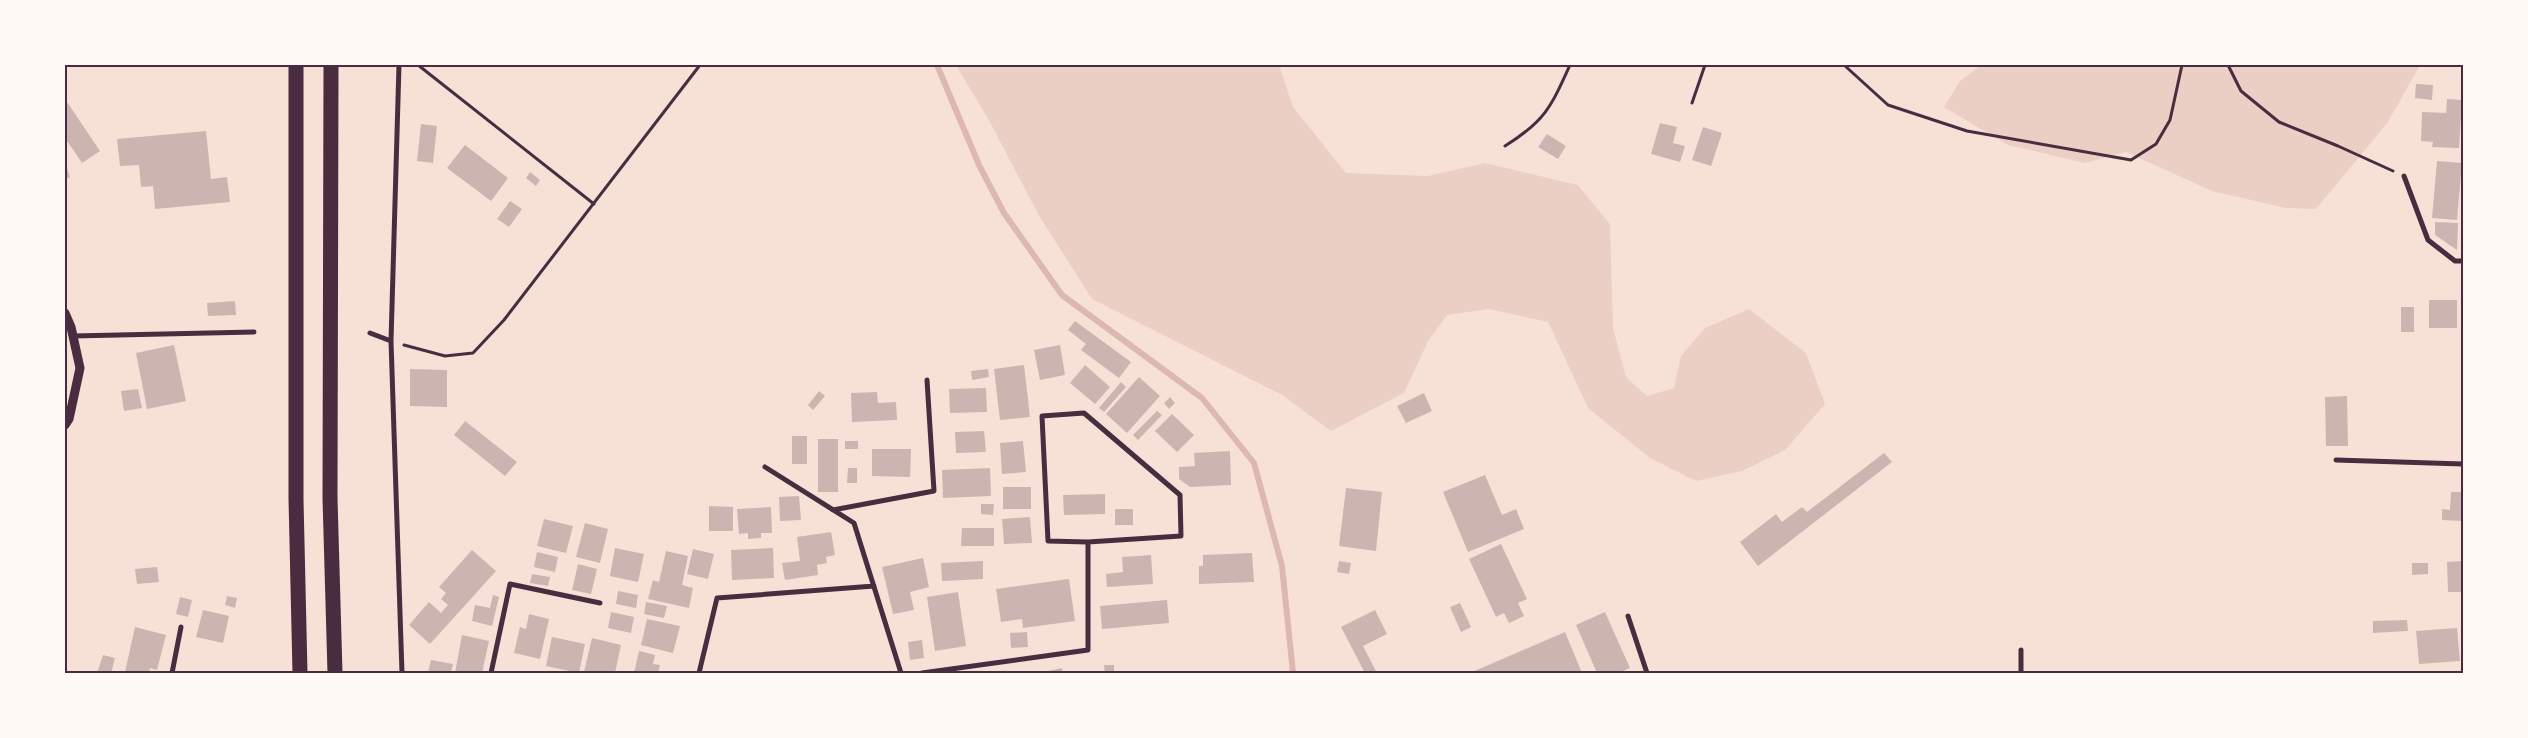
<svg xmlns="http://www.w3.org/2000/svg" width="2528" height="738" font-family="Spectral,serif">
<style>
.green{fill:#ebcfc5}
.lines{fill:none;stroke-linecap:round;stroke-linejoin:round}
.stream{stroke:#dcb8b0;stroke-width:6}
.building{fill:#ccb4b1}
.path{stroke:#4a2c40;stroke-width:3}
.minor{stroke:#4a2c40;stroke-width:5}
.tertiary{stroke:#4a2c40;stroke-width:9}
.motorway{stroke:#4a2c40;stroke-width:15}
.neatline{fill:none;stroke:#4a2c40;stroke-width:2}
</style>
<rect width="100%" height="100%" fill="#f7e1d7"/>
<path class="green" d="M 956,65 L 1279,65 L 1293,107 L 1346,173 L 1428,176 L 1485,163 L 1578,185 L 1610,224 L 1613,328 L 1626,377 L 1647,396 L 1674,388 L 1681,356 L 1705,328 L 1749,309 L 1806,353 L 1825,404 L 1785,450 L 1742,471 L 1696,481 L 1650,458 L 1588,408 L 1548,322 L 1489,309 L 1447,315 L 1428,341 L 1404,393 L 1331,431 L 1282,395 L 1092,299 L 1038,214 L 991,124 Z
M 1981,65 L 2420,65 L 2388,122 L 2316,209 L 2286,208 L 2212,191 L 2126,152 L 2085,163 L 2008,145 L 1944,107 L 1960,81 Z"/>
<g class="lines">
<path class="stream" d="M 937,65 L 979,165 L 1004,213 L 1062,295 L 1202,398 L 1254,463 L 1282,566 L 1293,673"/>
</g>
<path class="building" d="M 2416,84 L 2433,85 L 2432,100 L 2415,98 Z
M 65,99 L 100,151 L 82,163 L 65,138 Z
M 2447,99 L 2462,100 L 2459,148 L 2432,147 L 2433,142 L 2421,141 L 2422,112 L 2446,113 Z
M 1660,123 L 1677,127 L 1673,143 L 1685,146 L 1680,162 L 1651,154 Z
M 421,124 L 437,126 L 433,163 L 417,161 Z
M 1703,127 L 1722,133 L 1711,166 L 1692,160 Z
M 206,131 L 211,179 L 227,177 L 230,202 L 155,209 L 153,186 L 141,187 L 139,165 L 120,166 L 117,139 Z
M 1547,134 L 1566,146 L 1558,159 L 1538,147 Z
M 465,145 L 508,178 L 491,201 L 447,168 Z
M 2437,161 L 2462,163 L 2457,220 L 2432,218 Z
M 65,163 L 70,177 L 65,179 Z
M 530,172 L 540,180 L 536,186 L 526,178 Z
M 510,201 L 522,209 L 509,227 L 497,219 Z
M 2435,222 L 2458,223 L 2457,250 L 2435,235 Z
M 2429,300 L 2457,300 L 2457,328 L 2429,328 Z
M 235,301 L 236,315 L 208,316 L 207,303 Z
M 2401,307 L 2414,307 L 2414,332 L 2401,332 Z
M 1075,321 L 1131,362 L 1119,378 L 1081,350 L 1086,344 L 1068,330 Z
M 174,345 L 186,401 L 147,409 L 136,353 Z
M 1060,345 L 1065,375 L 1040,380 L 1034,350 Z
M 1024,365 L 1030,417 L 1000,420 L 994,369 Z
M 1085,365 L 1110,387 L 1095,404 L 1070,383 Z
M 410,369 L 447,370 L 447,407 L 410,406 Z
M 988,369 L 989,377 L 972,380 L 971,371 Z
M 1139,377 L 1160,396 L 1127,433 L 1106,414 Z
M 1121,382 L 1126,387 L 1104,412 L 1099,408 Z
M 986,388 L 987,412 L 950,413 L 949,389 Z
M 138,389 L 142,408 L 124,411 L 121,391 Z
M 819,391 L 825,396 L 813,410 L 808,405 Z
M 877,392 L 878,403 L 896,402 L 897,420 L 852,422 L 851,393 Z
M 1424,393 L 1432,411 L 1406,423 L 1397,406 Z
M 2347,396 L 2348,446 L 2326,446 L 2325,397 Z
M 1170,397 L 1175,403 L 1169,409 L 1164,403 Z
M 1157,411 L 1162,415 L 1138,440 L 1133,435 Z
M 1172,414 L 1194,435 L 1177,452 L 1155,431 Z
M 465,421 L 517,462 L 505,476 L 454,435 Z
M 984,431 L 986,452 L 956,453 L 955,432 Z
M 792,436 L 807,436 L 807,464 L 792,464 Z
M 818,439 L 838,439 L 838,492 L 818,492 Z
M 845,441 L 858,441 L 858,449 L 845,449 Z
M 1023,441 L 1026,472 L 1002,474 L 1000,443 Z
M 872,449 L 911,449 L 910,477 L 872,476 Z
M 1230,451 L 1231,485 L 1190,487 L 1179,479 L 1179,467 L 1195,466 L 1194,453 Z
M 1884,453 L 1892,462 L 1758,566 L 1740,542 L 1776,514 L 1782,522 L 1802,507 L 1807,512 Z
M 848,468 L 857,468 L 857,483 L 847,483 Z
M 990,468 L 991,496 L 943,498 L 942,470 Z
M 1485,475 L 1502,515 L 1516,509 L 1524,529 L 1468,552 L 1443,492 Z
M 1003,487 L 1031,487 L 1031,509 L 1003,509 Z
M 1346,488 L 1382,492 L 1376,551 L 1339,546 Z
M 2451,492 L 2463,492 L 2463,521 L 2442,520 L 2442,509 L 2450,510 Z
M 1105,494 L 1105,514 L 1064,515 L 1063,495 Z
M 799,496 L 801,520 L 780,521 L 779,497 Z
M 981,504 L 994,504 L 993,515 L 981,514 Z
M 709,506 L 733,507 L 733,531 L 709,531 Z
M 771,507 L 772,533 L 761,533 L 761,538 L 748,539 L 748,533 L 739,534 L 737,509 Z
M 1115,509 L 1133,509 L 1133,525 L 1115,525 Z
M 1030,517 L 1032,543 L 1004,544 L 1002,519 Z
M 544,519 L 573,526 L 566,553 L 537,546 Z
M 585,523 L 608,529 L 600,563 L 576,557 Z
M 962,528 L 994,528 L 994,546 L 961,546 Z
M 831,532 L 835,555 L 826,557 L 827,563 L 817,565 L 818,575 L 785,580 L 782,563 L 800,561 L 797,537 Z
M 1501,544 L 1527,599 L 1518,603 L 1524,616 L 1509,623 L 1504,613 L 1496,617 L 1469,559 Z
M 615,548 L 644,554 L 638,582 L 610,576 Z
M 773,548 L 774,578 L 732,580 L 731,550 Z
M 693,549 L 714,554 L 708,579 L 687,574 Z
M 472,550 L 496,571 L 430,644 L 409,625 L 429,602 L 441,613 L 448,605 L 441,599 L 446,593 L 439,587 Z
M 666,551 L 688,556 L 682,585 L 693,588 L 689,608 L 648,599 L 653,580 L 659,582 Z
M 537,552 L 558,557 L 555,572 L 534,567 Z
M 1252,553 L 1254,582 L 1199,584 L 1199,566 L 1203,566 L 1203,555 Z
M 1151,555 L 1153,584 L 1107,587 L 1106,574 L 1123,572 L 1122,557 Z
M 923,558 L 929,587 L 910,592 L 914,610 L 893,614 L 882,567 Z
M 983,561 L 983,579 L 942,581 L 941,563 Z
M 1339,561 L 1351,563 L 1349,574 L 1337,572 Z
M 2463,561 L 2463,592 L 2448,592 L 2447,562 Z
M 2412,563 L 2428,563 L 2428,574 L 2412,575 Z
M 578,564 L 597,569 L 591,594 L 572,590 Z
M 157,567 L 159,582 L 137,584 L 135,569 Z
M 532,574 L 550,577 L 548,586 L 530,583 Z
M 1069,579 L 1075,621 L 1023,628 L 1022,619 L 1001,622 L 996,589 Z
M 618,591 L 638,595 L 636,608 L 616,604 Z
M 958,592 L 966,646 L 935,651 L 927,597 Z
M 493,595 L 499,597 L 492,626 L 472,621 L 475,605 L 490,608 Z
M 227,596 L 237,598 L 235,608 L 225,605 Z
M 180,597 L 192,600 L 188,617 L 176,614 Z
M 1167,600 L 1169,623 L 1102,629 L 1100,606 Z
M 646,602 L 667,606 L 664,618 L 644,614 Z
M 1460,603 L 1471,627 L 1461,632 L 1450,607 Z
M 203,610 L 229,616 L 223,643 L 196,637 Z
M 1375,610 L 1387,634 L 1363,646 L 1377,673 L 1365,673 L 1341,627 Z
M 611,612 L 634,617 L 631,633 L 608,628 Z
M 1605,612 L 1630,668 L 1618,673 L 1597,673 L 1576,625 Z
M 529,614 L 549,619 L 540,659 L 514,653 L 520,627 L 526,629 Z
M 647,619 L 680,626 L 673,653 L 641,645 Z
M 2407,620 L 2408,631 L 2373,633 L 2373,621 Z
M 135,627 L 166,635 L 157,670 L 150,668 L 149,673 L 125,672 Z
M 2457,628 L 2460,661 L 2419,664 L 2416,631 Z
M 1027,632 L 1028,647 L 1011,648 L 1010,633 Z
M 1565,632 L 1582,673 L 1470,673 Z
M 462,635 L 489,641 L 482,673 L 455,673 Z
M 552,637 L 585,644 L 579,673 L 546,666 Z
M 592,638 L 621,645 L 615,673 L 584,672 Z
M 922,640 L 924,658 L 910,660 L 908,642 Z
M 639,651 L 655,655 L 653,664 L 660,665 L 658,673 L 634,673 Z
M 103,655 L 115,658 L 111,673 L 97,673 Z
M 431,660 L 453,664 L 451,673 L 428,673 Z
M 1104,665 L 1114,665 L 1114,673 L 1105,673 Z
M 1062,668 L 1063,673 L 1048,673 L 1048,671 Z"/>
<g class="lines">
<path class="path" d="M 418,65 L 594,204
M 1844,65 L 1888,105 L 1967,131 L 2131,160 L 2156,144 L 2170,120 L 2182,65
M 2228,65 L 2241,91 L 2279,122 L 2338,146 L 2393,171
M 1692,103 L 1705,65
M 1505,146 C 1545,121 1551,107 1570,65
M 404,345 L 445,356 L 473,353 L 504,320 L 700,65"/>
<path class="minor" d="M 399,65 L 391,341 L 402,673
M 2404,176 L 2428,240 L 2455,261 L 2463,261
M 370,333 L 391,341
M 73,336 L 254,332
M 1084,413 L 1180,495 L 1181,536 L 1088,542 L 1048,541 L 1042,416 Z
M 2336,460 L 2463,464
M 765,467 L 854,523 L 901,673
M 833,510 L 934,491 L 927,380
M 1628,616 L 1647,673
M 172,673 L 181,627
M 491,673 L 510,584 L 600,603
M 699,673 L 717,598 L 874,586
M 922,673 L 1088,650 L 1088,542
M 2021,673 L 2021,650"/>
<path class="tertiary" d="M 65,313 L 71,327 L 80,368 L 69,419 L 65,425"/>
<path class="motorway" d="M 296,65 L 296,499 L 300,673
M 331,65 L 330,498 L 335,673"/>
</g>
<rect width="2528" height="738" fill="none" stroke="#fffaf5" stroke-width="132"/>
<rect x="66" y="66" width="2396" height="606" class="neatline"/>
</svg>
